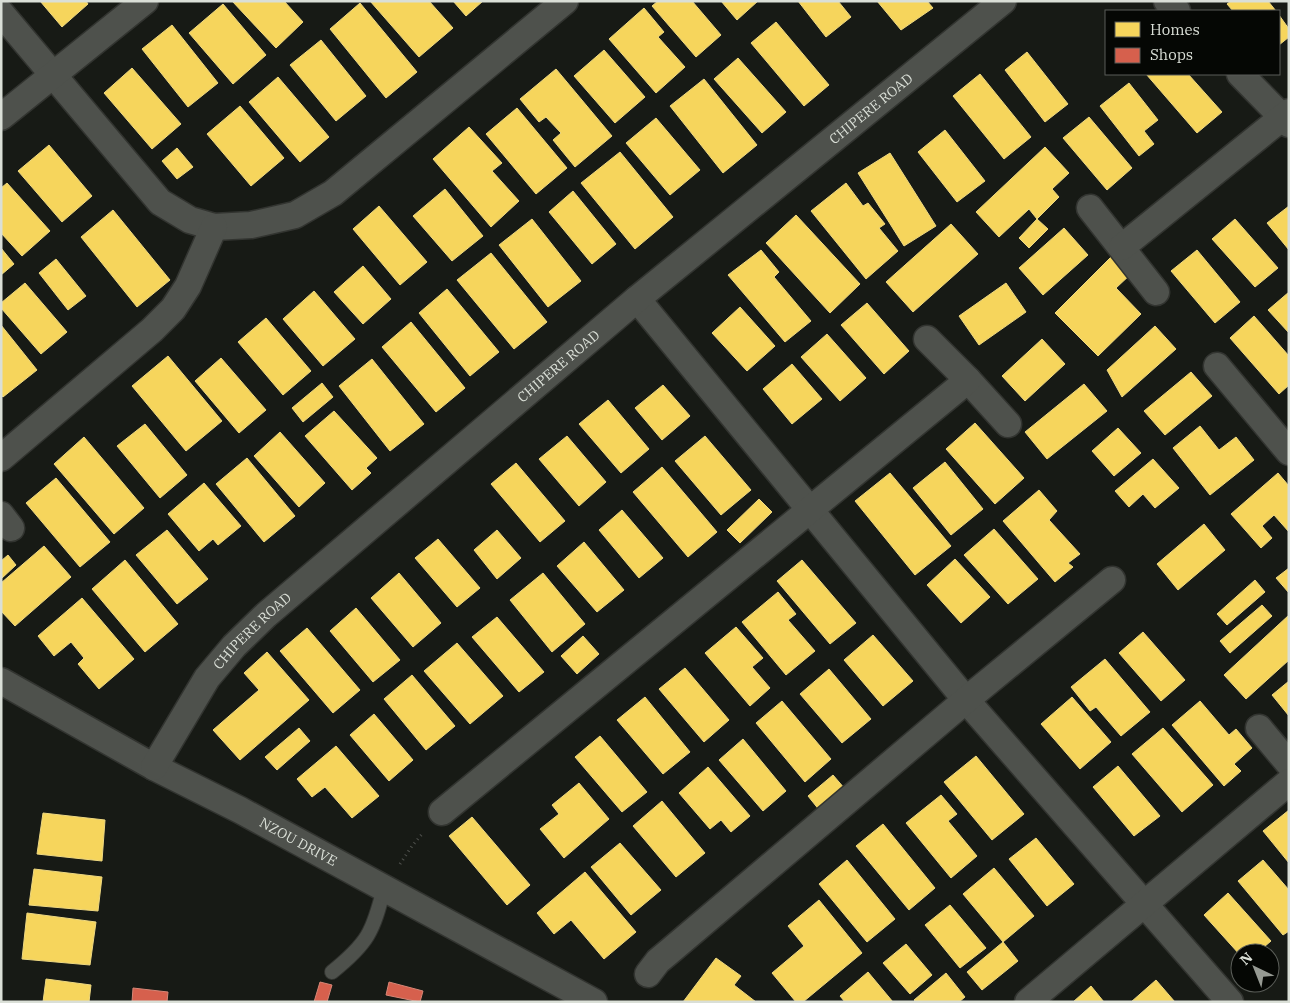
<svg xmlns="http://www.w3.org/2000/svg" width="1290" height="1003" font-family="'IBM Plex Serif',serif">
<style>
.homes{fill:#f6d55c;stroke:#eed881}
.shops{fill:#d6604d;stroke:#d78676}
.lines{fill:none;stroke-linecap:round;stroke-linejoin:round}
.lane-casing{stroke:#323430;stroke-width:16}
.street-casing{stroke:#323430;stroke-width:29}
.path{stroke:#50524e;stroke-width:3;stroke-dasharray:1 4;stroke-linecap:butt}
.lane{stroke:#4e514c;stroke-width:14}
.street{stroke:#4e514c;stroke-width:26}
.labels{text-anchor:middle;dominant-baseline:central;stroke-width:5;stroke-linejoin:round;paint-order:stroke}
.street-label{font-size:14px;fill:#dadfd7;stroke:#050704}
</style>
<rect width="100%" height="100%" fill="#171a15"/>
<path class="homes" d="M 40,1 L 86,1 L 88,4 L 62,27 Z
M 232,1 L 284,1 L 303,22 L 276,48 Z
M 370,1 L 429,1 L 453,28 L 419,57 Z
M 453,1 L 483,1 L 466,16 Z
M 658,1 L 692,1 L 721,35 L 696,57 L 652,6 Z
M 721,1 L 758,1 L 737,20 Z
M 798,1 L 838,1 L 851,17 L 826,37 Z
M 877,1 L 927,1 L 933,8 L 901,30 Z
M 1231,1 L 1268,1 L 1276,11 L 1233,11 L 1227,4 Z
M 360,3 L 417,72 L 386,98 L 330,29 Z
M 223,4 L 266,55 L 233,84 L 189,33 Z
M 644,8 L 664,32 L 658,37 L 685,67 L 656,93 L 609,39 Z
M 1279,15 L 1289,29 L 1289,37 L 1279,45 Z
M 776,22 L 829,85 L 804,106 L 751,43 Z
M 172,25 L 218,83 L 188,107 L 142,49 Z
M 321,40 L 366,96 L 336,121 L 290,65 Z
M 604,50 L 645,97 L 615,123 L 574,76 Z
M 1027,52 L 1068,104 L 1045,122 L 1005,70 Z
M 738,58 L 786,112 L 762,133 L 714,79 Z
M 132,68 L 181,124 L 152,149 L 104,93 Z
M 556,69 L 612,136 L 575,167 L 553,140 L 561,133 L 546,117 L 539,122 L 520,99 Z
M 980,74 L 1031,137 L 1004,159 L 953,96 Z
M 1146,74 L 1188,74 L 1222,112 L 1197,133 Z
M 278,77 L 329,137 L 300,162 L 249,102 Z
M 704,79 L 757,145 L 723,173 L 670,106 Z
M 1129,83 L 1158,120 L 1144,131 L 1154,144 L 1139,156 L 1100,106 Z
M 240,106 L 284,158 L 251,186 L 207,134 Z
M 517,108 L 567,168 L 536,194 L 486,134 Z
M 1089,117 L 1132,168 L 1107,190 L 1063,138 Z
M 656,118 L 700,170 L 670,195 L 626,143 Z
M 469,127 L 502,163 L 492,171 L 519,201 L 491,227 L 433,159 Z
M 945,130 L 985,181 L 957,202 L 918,152 Z
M 49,145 L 92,196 L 62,222 L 18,171 Z
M 1045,147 L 1069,173 L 1052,189 L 1059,197 L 1037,219 L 1029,209 L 999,237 L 976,212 Z
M 177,148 L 193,167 L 177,179 L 162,161 Z
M 620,152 L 673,217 L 635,249 L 581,183 Z
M 890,153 L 936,226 L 904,246 L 858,173 Z
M 7,183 L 50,231 L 22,256 L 1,233 L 1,188 Z
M 846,183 L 863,206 L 868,203 L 885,224 L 879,228 L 898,251 L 866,279 L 811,211 Z
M 445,189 L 483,236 L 452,261 L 413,216 Z
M 573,191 L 616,244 L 592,264 L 549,212 Z
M 379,206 L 427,262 L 400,285 L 353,229 Z
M 1289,206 L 1289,250 L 1267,223 Z
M 113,210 L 170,280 L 137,307 L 81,237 Z
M 796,215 L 860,284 L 830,313 L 766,243 Z
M 532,219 L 581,281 L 548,307 L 499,245 Z
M 1037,219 L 1048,229 L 1029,248 L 1019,238 Z
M 1235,219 L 1278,268 L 1255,287 L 1212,239 Z
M 951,224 L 978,254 L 913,312 L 886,282 Z
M 1064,228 L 1088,255 L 1043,295 L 1019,268 Z
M 1,248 L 14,264 L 1,275 Z
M 761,250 L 779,272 L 774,277 L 811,321 L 785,342 L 728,275 Z
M 1197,250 L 1240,302 L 1215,323 L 1171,271 Z
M 491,253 L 547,322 L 514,349 L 457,280 Z
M 1113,255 L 1132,273 L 1116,288 L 1141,314 L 1098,356 L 1055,313 Z
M 56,259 L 86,296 L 68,310 L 39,273 Z
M 363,266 L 391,299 L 363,324 L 334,292 Z
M 25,283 L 67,332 L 41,354 L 1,308 L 1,303 Z
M 1006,283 L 1026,312 L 979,345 L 959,316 Z
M 447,289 L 499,352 L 470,376 L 419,313 Z
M 314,291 L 355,339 L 323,366 L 283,319 Z
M 1289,292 L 1289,333 L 1268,310 Z
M 867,303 L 909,351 L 884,374 L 841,325 Z
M 740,307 L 775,346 L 747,371 L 712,333 Z
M 1254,316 L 1289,356 L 1289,385 L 1279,394 L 1230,338 Z
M 266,318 L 311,371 L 283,395 L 238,342 Z
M 411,322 L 465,388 L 436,412 L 382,347 Z
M 1,325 L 37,370 L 3,397 L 1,395 Z
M 1155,326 L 1176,349 L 1122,397 L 1107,370 Z
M 827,334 L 866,378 L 840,401 L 801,357 Z
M 1042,339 L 1065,364 L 1025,401 L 1002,376 Z
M 168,356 L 222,421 L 186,451 L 132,386 Z
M 221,358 L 266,410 L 239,433 L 195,381 Z
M 372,359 L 424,424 L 390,451 L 339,386 Z
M 792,364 L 822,399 L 792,424 L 763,389 Z
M 1191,372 L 1212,396 L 1165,435 L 1144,411 Z
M 322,383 L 333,397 L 303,422 L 292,408 Z
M 1084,384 L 1107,411 L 1047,459 L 1025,432 Z
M 663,385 L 690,416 L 662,440 L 635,408 Z
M 608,400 L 649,449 L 621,473 L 579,424 Z
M 334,411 L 377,458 L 366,468 L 371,473 L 352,490 L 305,436 Z
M 975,423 L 1024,478 L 995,504 L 946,449 Z
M 145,424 L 187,475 L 160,498 L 117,446 Z
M 1200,426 L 1219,450 L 1236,437 L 1254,460 L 1210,495 L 1173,448 Z
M 1118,428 L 1141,453 L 1114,476 L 1092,451 Z
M 280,432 L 325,483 L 299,507 L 254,456 Z
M 567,436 L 606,482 L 579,506 L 539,459 Z
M 705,436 L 751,490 L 721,515 L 675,461 Z
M 84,437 L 144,508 L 114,534 L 54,464 Z
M 247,458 L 295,516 L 264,542 L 216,484 Z
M 1153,459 L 1179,488 L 1155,508 L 1143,494 L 1129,507 L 1115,491 Z
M 945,462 L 983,509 L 951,535 L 913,488 Z
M 516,463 L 565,521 L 540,542 L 491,484 Z
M 662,467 L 717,532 L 688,557 L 633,492 Z
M 890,473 L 951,546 L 915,575 L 855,501 Z
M 1278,473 L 1289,486 L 1289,532 L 1274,515 L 1262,526 L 1272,538 L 1261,548 L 1231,514 Z
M 56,478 L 110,542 L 80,567 L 26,503 Z
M 204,483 L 241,526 L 218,545 L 213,539 L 199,551 L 168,514 Z
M 1039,490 L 1057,511 L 1049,520 L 1080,554 L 1068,563 L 1073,567 L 1055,582 L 1003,521 Z
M 759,499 L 772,512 L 740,543 L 727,530 Z
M 622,510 L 663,558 L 639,578 L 599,530 Z
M 1204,524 L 1225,550 L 1178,590 L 1157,564 Z
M 994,529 L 1038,579 L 1008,604 L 964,555 Z
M 167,530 L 208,579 L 177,604 L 136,555 Z
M 497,530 L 521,558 L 497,579 L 474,550 Z
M 438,539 L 480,588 L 457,607 L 415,558 Z
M 584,542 L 624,590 L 597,612 L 557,566 Z
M 44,546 L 71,577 L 15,626 L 1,611 L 1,583 Z
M 8,555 L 16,565 L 1,579 L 1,561 Z
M 955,559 L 990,597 L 961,623 L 927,585 Z
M 125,560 L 178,624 L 145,652 L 92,589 Z
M 802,560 L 856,623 L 830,644 L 777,581 Z
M 1289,568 L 1289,593 L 1276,578 Z
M 399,573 L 441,623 L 413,647 L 371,598 Z
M 543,573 L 585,624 L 552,652 L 510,600 Z
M 1255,580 L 1265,592 L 1227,625 L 1217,614 Z
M 778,592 L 796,614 L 788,620 L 815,651 L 786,675 L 742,622 Z
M 82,598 L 134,659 L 99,689 L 78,664 L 84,658 L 71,642 L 54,656 L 38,636 Z
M 1262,605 L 1272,616 L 1230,653 L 1220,641 Z
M 356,608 L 400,660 L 373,682 L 330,631 Z
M 1289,615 L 1289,660 L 1246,699 L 1224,675 Z
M 497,617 L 544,672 L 519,692 L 472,637 Z
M 736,627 L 763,658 L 752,667 L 770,688 L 750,706 L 705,653 Z
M 307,628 L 360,690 L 333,713 L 280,651 Z
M 1143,632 L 1185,680 L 1161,701 L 1119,653 Z
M 873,635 L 913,681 L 883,706 L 844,660 Z
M 583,636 L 599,654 L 577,674 L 561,656 Z
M 457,643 L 503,696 L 470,724 L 424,671 Z
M 267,652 L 309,700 L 240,760 L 213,730 L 259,690 L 244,673 Z
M 1105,659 L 1150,712 L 1121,736 L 1096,707 L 1090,711 L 1071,687 Z
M 685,668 L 729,720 L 704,742 L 659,689 Z
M 829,669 L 871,719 L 842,743 L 800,694 Z
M 412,675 L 455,726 L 426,750 L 384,699 Z
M 1289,681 L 1289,716 L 1272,695 Z
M 645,697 L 690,752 L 663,774 L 617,720 Z
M 1072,697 L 1111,742 L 1080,769 L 1041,724 Z
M 782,701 L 831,759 L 805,782 L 756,723 Z
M 1200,701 L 1229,735 L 1236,729 L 1252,748 L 1234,764 L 1241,771 L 1224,786 L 1172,725 Z
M 374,714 L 413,760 L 389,781 L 350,735 Z
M 299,728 L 310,741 L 277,770 L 265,757 Z
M 1163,728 L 1213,785 L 1182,812 L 1132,754 Z
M 600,736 L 647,792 L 622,812 L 575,757 Z
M 743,739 L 786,791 L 763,811 L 719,760 Z
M 336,746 L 379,796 L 352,818 L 325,787 L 312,797 L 297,779 Z
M 976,756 L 1024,814 L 992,840 L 944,782 Z
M 1118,766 L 1160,816 L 1134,836 L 1093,787 Z
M 708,767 L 750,816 L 731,832 L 721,820 L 710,829 L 679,793 Z
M 833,775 L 845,789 L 820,811 L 808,796 Z
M 579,783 L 609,819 L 564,858 L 540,829 L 559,814 L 552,805 Z
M 941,795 L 957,814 L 948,821 L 977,856 L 951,878 L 906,823 Z
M 662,801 L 705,853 L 676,877 L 633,826 Z
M 1289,810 L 1289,863 L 1263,831 Z
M 43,813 L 105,820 L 102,861 L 37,854 Z
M 472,817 L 530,885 L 507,905 L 449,836 Z
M 883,824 L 935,888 L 909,910 L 856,846 Z
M 1036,838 L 1074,884 L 1047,906 L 1009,859 Z
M 620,843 L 661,890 L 631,915 L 591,867 Z
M 847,860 L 895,919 L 867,942 L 819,884 Z
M 1263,860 L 1289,890 L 1289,931 L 1283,935 L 1238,881 Z
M 994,868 L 1034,916 L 1003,942 L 963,894 Z
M 34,869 L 102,877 L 98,911 L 29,905 Z
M 585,872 L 636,932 L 604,959 L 571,920 L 554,934 L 537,913 Z
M 1228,893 L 1271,941 L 1257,953 L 1240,953 L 1240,955 L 1204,915 Z
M 819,900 L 862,953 L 803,1002 L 796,1002 L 772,973 L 804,946 L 788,926 Z
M 950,905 L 986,948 L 960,968 L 925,925 Z
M 27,913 L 96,922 L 90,965 L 22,959 Z
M 1003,942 L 1018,961 L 982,990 L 967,972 Z
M 906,944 L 932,975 L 910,994 L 883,963 Z
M 716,958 L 741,976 L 734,985 L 756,1002 L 683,1002 Z
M 868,972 L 893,1002 L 845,1002 L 840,996 Z
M 946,973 L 965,997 L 959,1002 L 916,1002 L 914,1000 Z
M 46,979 L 91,985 L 89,1002 L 43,1002 Z
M 1156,980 L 1175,1002 L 1131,1002 Z
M 1091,986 L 1104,1002 L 1073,1002 Z"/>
<path class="shops" d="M 320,982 L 332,985 L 327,1002 L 314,1002 Z
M 389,982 L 423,991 L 420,1002 L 386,995 Z
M 133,988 L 168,992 L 167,1002 L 132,1002 Z"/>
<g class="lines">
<g class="lane-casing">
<path id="lane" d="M 332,972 C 368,943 373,932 384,888"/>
</g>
<g class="street-casing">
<g id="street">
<path d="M 1167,1 L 1177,11"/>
<path d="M 1,13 L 160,202 L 190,220 L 214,227 L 251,225 L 295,215 L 333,193 L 565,1"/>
<path d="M 1240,74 L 1289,124"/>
<path d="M 1,117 L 145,1"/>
<path d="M 1090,208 L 1156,292"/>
<path d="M 1122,247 L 1289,112"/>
<path d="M 637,299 L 966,700 L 1230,1002"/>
<path d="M 1217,366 L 1289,452"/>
<path d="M 968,380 L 1008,424"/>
<path d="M 1,458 L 152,330 L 173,309 L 188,286 L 214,227"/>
<path d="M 1,515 L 11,528"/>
<path id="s1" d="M 1,681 L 154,767 L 240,810 L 594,1002"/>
<path d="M 1259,728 L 1289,764"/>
<path id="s2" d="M 154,767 L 207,678 L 234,646 L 266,615 L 637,299 L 1003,1"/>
<path d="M 442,812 L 968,380 L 927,339"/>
<path d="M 648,974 L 658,961 L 670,951 L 966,700 L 1112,580"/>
<path d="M 1028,1002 L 1289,782"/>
</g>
</g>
<path class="path" d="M 400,864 L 412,846 L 423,833"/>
<use href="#lane" class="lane"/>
<use href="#street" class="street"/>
</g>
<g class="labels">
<g class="street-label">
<text stroke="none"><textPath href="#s2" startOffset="979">CHIPERE ROAD</textPath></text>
<text stroke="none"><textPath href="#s2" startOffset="574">CHIPERE ROAD</textPath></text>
<text stroke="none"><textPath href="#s2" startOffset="169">CHIPERE ROAD</textPath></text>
<text stroke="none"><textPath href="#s1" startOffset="338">NZOU DRIVE</textPath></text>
</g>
</g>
<rect width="1290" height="1003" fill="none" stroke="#dadfd7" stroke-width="5"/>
<rect x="1105" y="10" width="175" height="65" fill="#050704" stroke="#5a5d58"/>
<rect x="1115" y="22" width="25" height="15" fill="#f6d55c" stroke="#5a5d58"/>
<text x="1150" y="35" font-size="15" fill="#dadfd7">Homes</text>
<rect x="1115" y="48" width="25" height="15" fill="#d6604d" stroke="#5a5d58"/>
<text x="1150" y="60" font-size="15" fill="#dadfd7">Shops</text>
<g transform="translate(1255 968) rotate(317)"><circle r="24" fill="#050704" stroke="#5a5d58"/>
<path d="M0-4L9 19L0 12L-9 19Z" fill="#969a93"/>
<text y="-8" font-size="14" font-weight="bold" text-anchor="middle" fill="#dadfd7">N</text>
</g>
</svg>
